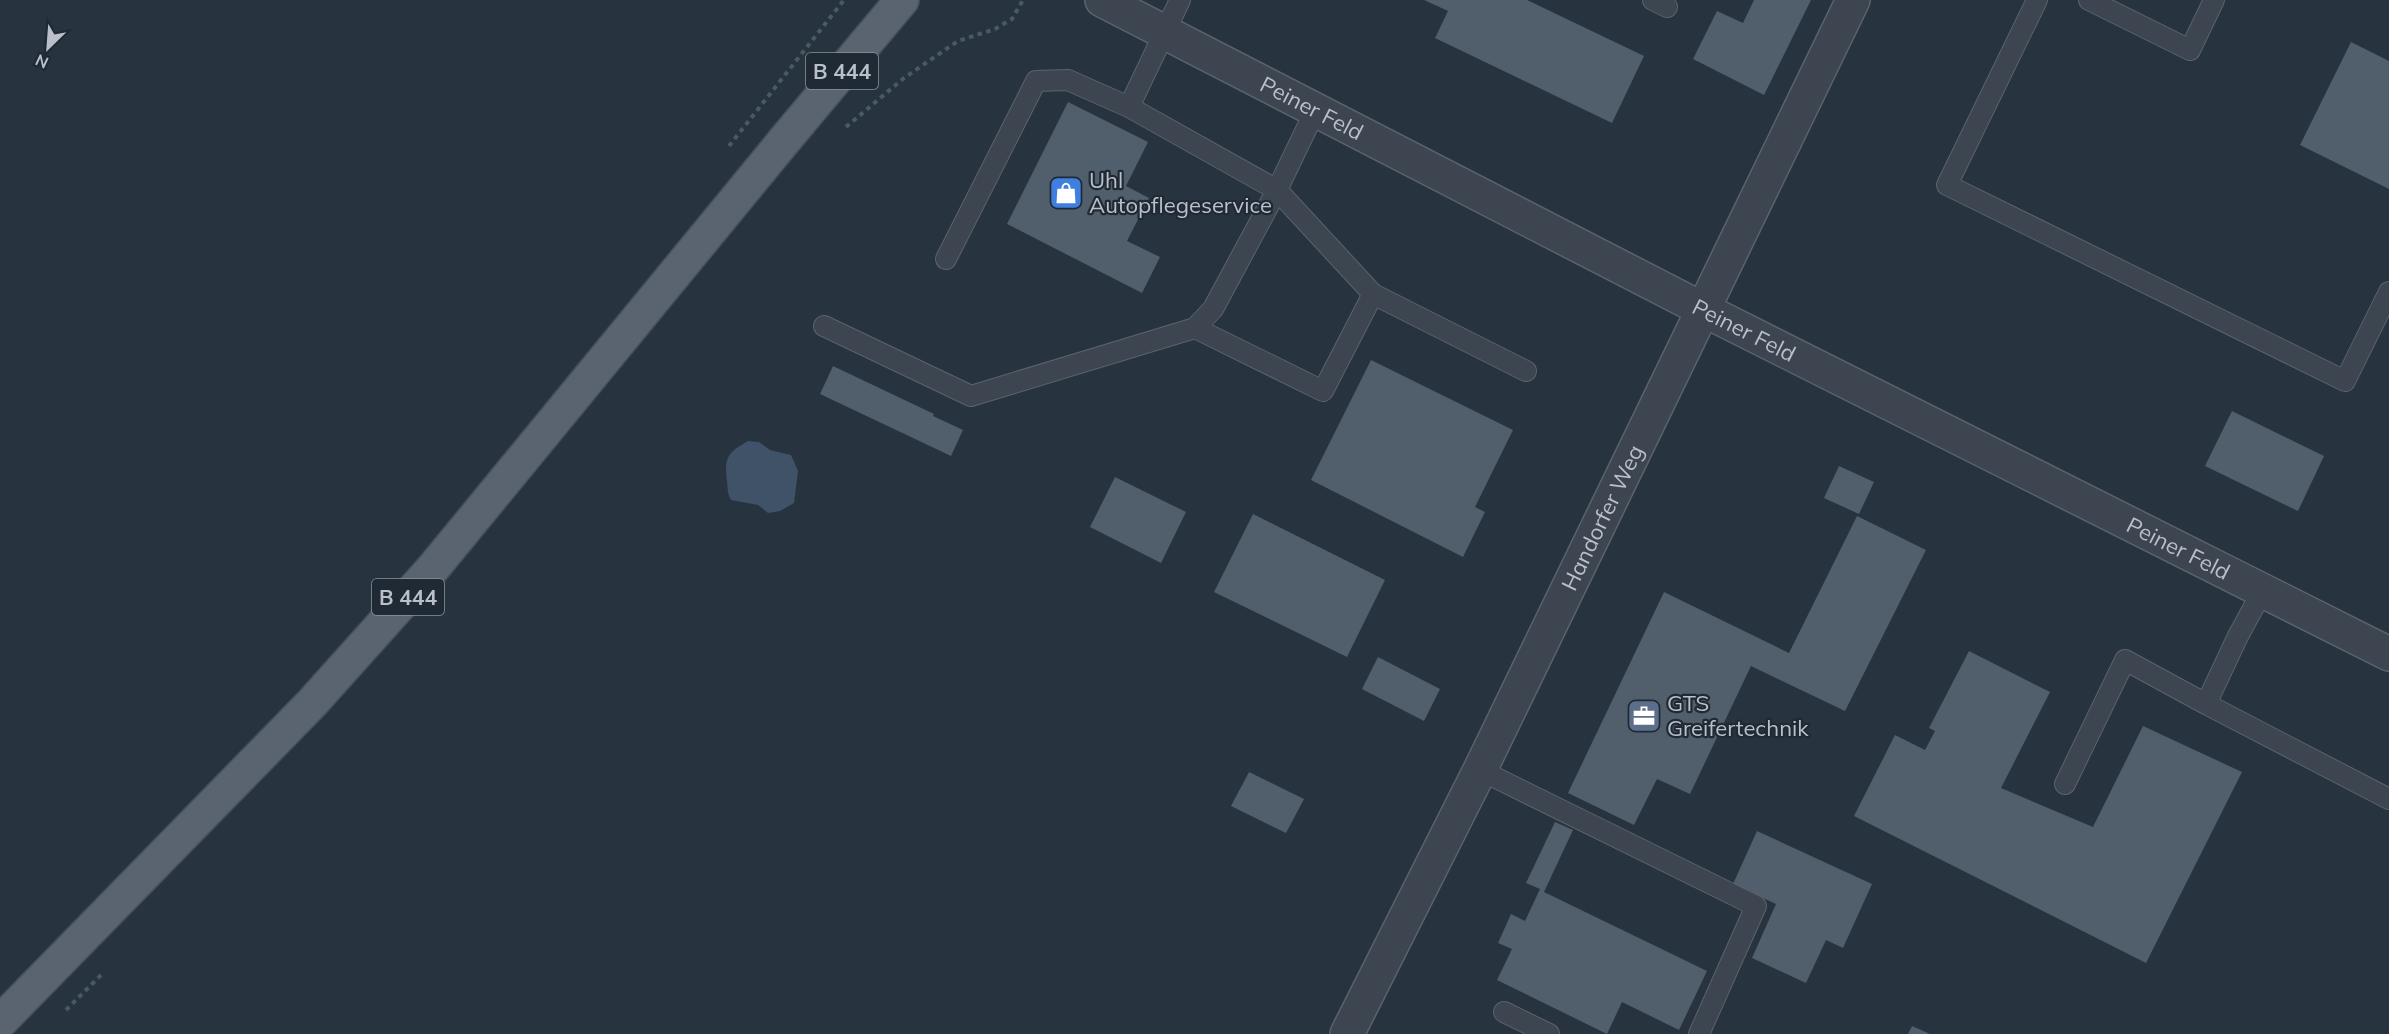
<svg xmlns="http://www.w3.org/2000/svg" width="2389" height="1034" font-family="Mulish,sans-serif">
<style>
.water{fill:#3f5268}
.building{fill:#515e6b}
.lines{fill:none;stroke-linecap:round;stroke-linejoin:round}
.service-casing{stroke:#5a636d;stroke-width:22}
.minor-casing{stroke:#5a636d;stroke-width:36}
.primary-casing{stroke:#464e59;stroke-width:36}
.path{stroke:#485c5e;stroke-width:4;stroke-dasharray:4.5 4.5;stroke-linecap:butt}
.service{stroke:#3c4550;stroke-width:20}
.minor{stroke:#3c4550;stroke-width:33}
.primary{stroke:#5a6470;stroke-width:33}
.labels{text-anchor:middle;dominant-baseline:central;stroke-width:4.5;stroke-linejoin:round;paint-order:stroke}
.shield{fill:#202a35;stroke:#8b939d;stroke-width:1.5}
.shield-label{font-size:21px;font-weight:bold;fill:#b9c0ca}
.street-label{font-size:22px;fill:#b9c0ca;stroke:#202a35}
.poi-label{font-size:22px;fill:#b9c0ca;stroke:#202a35;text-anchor:start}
</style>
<rect width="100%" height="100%" fill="#283340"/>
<path class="water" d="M 748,441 L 759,442 L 770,450 L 791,455 L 798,471 L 794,503 L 780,511 L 768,513 L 758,505 L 731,500 C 727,493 728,489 727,481 C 724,458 727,453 748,441 Z"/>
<path class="building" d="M 1424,0 L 1527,0 L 1644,56 L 1612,123 L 1435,38 L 1448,11 Z
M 1754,0 L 1811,0 L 1764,95 L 1693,59 L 1717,11 L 1743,23 Z
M 2351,42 L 2389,61 L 2389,189 L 2300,145 Z
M 1068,102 L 1148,142 L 1126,186 L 1149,198 L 1127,241 L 1160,257 L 1142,293 L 1007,224 Z
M 1371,360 L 1513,430 L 1475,507 L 1485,512 L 1463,557 L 1311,480 Z
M 833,366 L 934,414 L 933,416 L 963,430 L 951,456 L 820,394 Z
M 2232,411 L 2324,456 L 2298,511 L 2205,466 Z
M 1839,466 L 1874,482 L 1859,514 L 1824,498 Z
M 1115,477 L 1186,512 L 1161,563 L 1090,527 Z
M 1253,514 L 1385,580 L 1347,657 L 1214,592 Z
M 1857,516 L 1926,550 L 1845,711 L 1751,666 L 1690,794 L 1657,779 L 1634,825 L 1568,793 L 1664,592 L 1789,653 Z
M 1969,651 L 2050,692 L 2001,788 L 2093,827 L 2143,726 L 2242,772 L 2146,963 L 1854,816 L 1895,735 L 1925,750 L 1935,731 L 1929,728 Z
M 1378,657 L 1440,689 L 1424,721 L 1362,689 Z
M 1249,772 L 1304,799 L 1286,833 L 1231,806 Z
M 1555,822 L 1573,830 L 1544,892 L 1707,971 L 1679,1030 L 1622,1002 L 1607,1034 L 1497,980 L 1512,949 L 1498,943 L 1511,914 L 1525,921 L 1540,889 L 1526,883 Z
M 1757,831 L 1872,884 L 1843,948 L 1826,940 L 1806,983 L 1752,958 L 1776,904 L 1733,884 Z
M 1912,1026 L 1930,1034 L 1908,1034 Z"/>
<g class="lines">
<g class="service-casing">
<path id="service" d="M 1653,0 L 1667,7
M 2037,0 L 1947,185 L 2345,381 L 2389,292
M 2089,0 L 2190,50 L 2214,0
M 1315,111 L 1277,190 L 1373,294 L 1526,371
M 946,259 L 1036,81 L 1068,80 L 1129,107 L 1180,0
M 824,326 L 971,396 L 1195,328 L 1213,309 L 1277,190 L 1129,107
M 1195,328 L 1323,391 L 1373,294
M 2206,704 L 2389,799
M 1480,770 L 1756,906 L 1699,1034
M 2065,784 L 2125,660 L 2206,704 L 2238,636 L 2263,590
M 1504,1012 L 1549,1034"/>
</g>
<g class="minor-casing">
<g id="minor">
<path id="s1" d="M 1102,0 L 1702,309 L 2389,654"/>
<path id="s2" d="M 1347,1034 L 1480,770 L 1853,0"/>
</g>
</g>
<g class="primary-casing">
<path id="primary" d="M 0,1022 L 312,703 L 434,567 L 783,142 L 902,0"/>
</g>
<path class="path" d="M 846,127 L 904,78 L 958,41 L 995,29 L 1012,19 L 1023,0
M 729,146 L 844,0
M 66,1010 L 101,975"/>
<use href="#service" class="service"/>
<use href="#minor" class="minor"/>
<use href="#primary" class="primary"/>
</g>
<defs>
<g id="shop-square" transform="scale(1.725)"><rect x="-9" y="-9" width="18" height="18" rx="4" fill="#3f7fe0" stroke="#202a35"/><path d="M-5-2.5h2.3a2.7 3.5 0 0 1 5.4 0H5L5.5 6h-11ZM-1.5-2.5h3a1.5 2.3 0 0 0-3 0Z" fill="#fff"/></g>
<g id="office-square" transform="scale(1.725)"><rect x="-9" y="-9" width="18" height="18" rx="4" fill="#5c6f8a" stroke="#202a35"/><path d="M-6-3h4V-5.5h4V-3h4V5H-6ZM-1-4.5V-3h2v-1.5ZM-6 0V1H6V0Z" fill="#fff"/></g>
</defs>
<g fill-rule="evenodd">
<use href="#shop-square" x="1066" y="193"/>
<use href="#office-square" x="1644" y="716"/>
</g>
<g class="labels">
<g class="shield">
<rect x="806" y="53" width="72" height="36" rx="4.5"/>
<rect x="372" y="579" width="72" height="36" rx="4.5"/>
</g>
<g class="shield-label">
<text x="842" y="71">B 444</text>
<text x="408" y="597">B 444</text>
</g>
<g class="street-label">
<text stroke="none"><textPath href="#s1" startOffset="236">Peiner Feld</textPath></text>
<text stroke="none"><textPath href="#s1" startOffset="722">Peiner Feld</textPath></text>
<text stroke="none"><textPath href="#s2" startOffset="576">Handorfer Weg</textPath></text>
<text stroke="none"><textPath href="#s1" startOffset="1208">Peiner Feld</textPath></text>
</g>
<g class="poi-label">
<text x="1089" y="180">Uhl<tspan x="1089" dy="25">Autopflegeservice</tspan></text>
<text x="1667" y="703">GTS<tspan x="1667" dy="25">Greifertechnik</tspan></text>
</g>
</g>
<g transform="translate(48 48) rotate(205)" stroke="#202a35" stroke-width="4.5" paint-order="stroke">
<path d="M0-4.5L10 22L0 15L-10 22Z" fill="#b9c0ca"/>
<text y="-9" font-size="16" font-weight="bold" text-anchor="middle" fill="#b9c0ca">N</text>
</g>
</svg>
